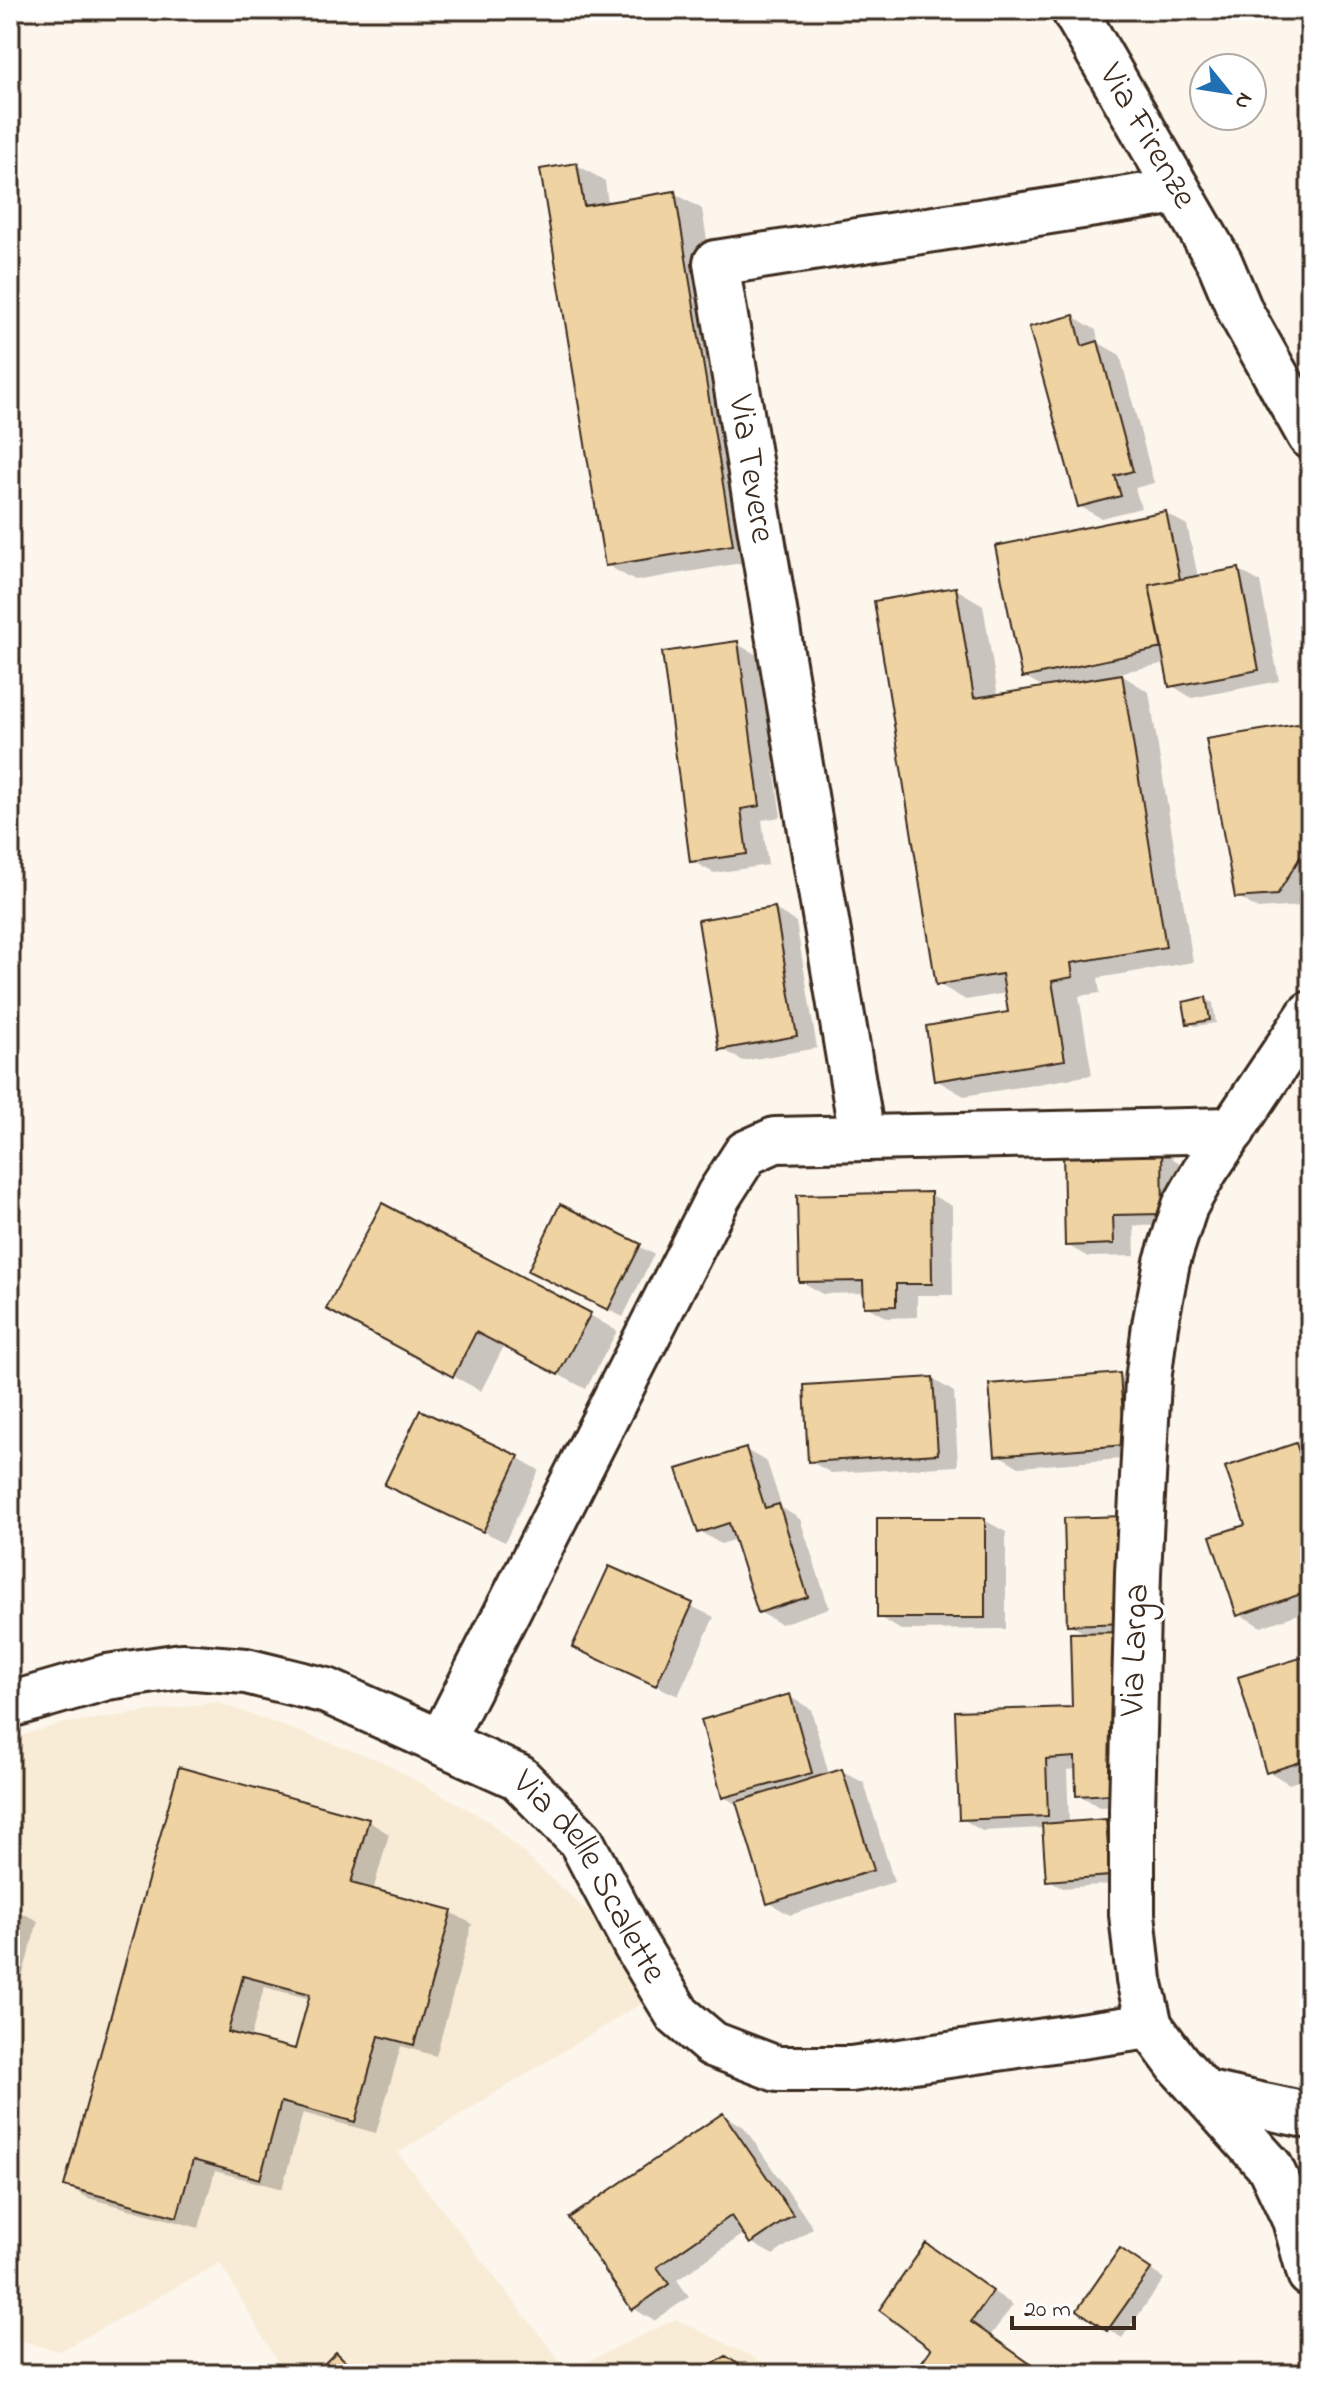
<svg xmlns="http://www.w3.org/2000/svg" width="1320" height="2384" font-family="'Indie Flower',sans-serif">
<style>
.built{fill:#f8ecd7}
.shadow{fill:#0003;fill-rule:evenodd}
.building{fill:#f0d3a3;stroke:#3b2a1e;stroke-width:2;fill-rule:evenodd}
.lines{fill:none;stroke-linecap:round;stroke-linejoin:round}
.minor-casing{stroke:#3b2a1e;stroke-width:50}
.minor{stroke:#fff;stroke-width:44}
.labels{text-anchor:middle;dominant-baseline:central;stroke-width:7;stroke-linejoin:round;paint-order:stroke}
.street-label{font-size:36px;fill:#3b2a1e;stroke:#fff}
</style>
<rect width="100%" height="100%" fill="#fcf6ed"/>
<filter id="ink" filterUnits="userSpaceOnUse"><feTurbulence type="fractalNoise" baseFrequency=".0125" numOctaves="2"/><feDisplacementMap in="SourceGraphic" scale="16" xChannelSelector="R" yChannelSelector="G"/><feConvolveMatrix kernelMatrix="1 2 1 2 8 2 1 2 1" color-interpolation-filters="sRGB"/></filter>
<g filter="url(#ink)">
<path class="built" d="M 216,1702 L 381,1761 L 487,1820 L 597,1920 L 645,2001 L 398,2153 L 568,2371 L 676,2319 L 787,2374 L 264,2374 L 277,2361 L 220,2263 L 60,2351 L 10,2339 L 10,1739 L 60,1724 Z"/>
<path class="shadow" d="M 577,165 L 605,181 L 608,204 L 674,193 L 702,209 L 759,560 L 635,581 L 607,565 Z
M 1074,317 L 1096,330 L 1099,343 L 1120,355 L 1154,483 L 1135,488 L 1141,508 L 1101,518 L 1079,506 Z
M 1165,513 L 1187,525 L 1198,577 L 1239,570 L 1260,582 L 1279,681 L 1192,698 L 1171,685 L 1167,663 L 1118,673 L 1149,692 L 1193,962 L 1098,978 L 1100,993 L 1079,996 L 1092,1075 L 964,1096 L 936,1080 L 1010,1014 L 1007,993 L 966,1000 L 938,984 L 956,589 L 983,605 L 998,696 L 1045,688 L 1024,676 Z
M 737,644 L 759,656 L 781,817 L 762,820 L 768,865 L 714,873 L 692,861 Z
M 1310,724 L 1310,888 L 1299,906 L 1258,909 L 1237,896 Z
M 775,909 L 796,922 L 817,1048 L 743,1061 L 721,1048 Z
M 1206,999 L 1213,1003 L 1216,1023 L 1195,1026 L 1189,1023 Z
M 1162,1152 L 1183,1165 L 1184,1225 L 1134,1226 L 1135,1256 L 1088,1257 L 1067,1245 Z
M 930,1194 L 952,1206 L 953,1295 L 917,1295 L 917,1317 L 887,1318 L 866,1306 L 865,1293 L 822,1294 L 801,1281 Z
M 561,1207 L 654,1254 L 623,1317 L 545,1278 Z
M 590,1315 L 617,1331 L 586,1389 L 504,1346 L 481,1391 L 356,1324 Z
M 1310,1323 L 1310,1337 L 1305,1326 Z
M 1119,1375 L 1141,1387 L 1146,1457 L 1019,1467 L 997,1454 Z
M 933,1379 L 954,1392 L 958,1466 L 831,1473 L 810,1461 Z
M 1296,1445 L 1310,1453 L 1310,1610 L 1261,1627 L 1239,1614 L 1248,1526 Z
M 746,1450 L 767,1462 L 782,1508 L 800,1519 L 829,1608 L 781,1624 L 759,1612 L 736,1539 L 721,1544 L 699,1531 Z
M 518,1458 L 539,1470 L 505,1542 L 408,1496 Z
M 1123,1518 L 1152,1805 L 1099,1807 L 1078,1794 L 1077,1769 L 1067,1770 L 1069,1824 L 1106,1821 L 1120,1829 L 1123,1883 L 1063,1888 L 1048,1879 L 1044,1828 L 982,1831 L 961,1818 L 1074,1709 L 1088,1635 L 1069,1624 Z
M 984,1520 L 1006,1532 L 1006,1629 L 901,1630 L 879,1617 Z
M 610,1568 L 714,1617 L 678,1696 L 575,1647 Z
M 1310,1657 L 1310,1777 L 1289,1784 L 1268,1771 Z
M 790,1697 L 811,1709 L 829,1775 L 842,1771 L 864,1783 L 894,1882 L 790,1915 L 768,1902 L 739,1806 L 724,1797 Z
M 368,1821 L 389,1834 L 373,1891 L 451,1912 L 472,1924 L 436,2056 L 401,2046 L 376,2133 L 303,2113 L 282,2189 L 215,2171 L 199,2228 L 88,2198 L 66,2185 ZM 264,1987 L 311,1999 L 297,2051 L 250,2040 Z
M 10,1907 L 38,1921 L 10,2019 Z
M 723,2115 L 744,2127 L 813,2228 L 773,2255 L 752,2243 L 745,2233 L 677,2280 L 689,2297 L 654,2321 L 633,2308 Z
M 927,2246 L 1013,2305 L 991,2335 L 1045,2374 L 916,2374 L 934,2348 Z
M 1135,2258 L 1164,2279 L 1122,2338 L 1079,2310 Z
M 336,2354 L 357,2366 L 365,2374 L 317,2374 Z"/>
<path class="building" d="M 577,163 L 584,206 L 675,191 L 733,545 L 605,566 L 540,169 Z
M 1074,315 L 1082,346 L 1098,341 L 1133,471 L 1115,476 L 1121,496 L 1078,507 L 1029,327 Z
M 1166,511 L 1180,579 L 1149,585 L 1162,648 L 1022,678 L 995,546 Z
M 1239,568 L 1259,670 L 1169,687 L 1149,585 Z
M 956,587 L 974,698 L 1122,674 L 1166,947 L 1071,963 L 1073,977 L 1052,981 L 1065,1060 L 934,1081 L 926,1026 L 1008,1012 L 1002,974 L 936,985 L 874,601 Z
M 738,641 L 760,806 L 741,809 L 747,854 L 690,862 L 662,652 Z
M 1310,722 L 1310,841 L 1277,895 L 1235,898 L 1206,739 Z
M 775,907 L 797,1036 L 719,1050 L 698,920 Z
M 1206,997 L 1210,1020 L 1187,1024 L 1183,1002 Z
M 1162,1150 L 1163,1214 L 1113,1215 L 1114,1244 L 1065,1246 L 1063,1152 Z
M 931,1192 L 932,1284 L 896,1284 L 896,1306 L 864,1307 L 863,1281 L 799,1282 L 797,1195 Z
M 382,1203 L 591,1313 L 558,1375 L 476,1332 L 453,1377 L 326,1309 Z
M 560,1204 L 641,1244 L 608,1310 L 528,1271 Z
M 1120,1373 L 1125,1445 L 995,1456 L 989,1384 Z
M 933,1377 L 938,1454 L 808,1462 L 804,1385 Z
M 420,1410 L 519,1456 L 483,1532 L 384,1485 Z
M 1296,1443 L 1310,1484 L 1310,1591 L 1237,1616 L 1210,1536 L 1245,1525 L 1225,1467 Z
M 746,1448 L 765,1508 L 779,1504 L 808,1597 L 758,1613 L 729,1523 L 698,1533 L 677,1469 Z
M 1124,1516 L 1127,1623 L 1067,1625 L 1064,1518 Z
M 877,1518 L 985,1518 L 985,1618 L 877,1618 Z
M 609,1566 L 693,1603 L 656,1686 L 572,1647 Z
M 1126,1632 L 1132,1793 L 1076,1796 L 1075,1757 L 1046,1759 L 1048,1816 L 959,1820 L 955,1711 L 1072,1707 L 1070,1633 Z
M 1310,1655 L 1310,1759 L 1266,1773 L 1238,1677 Z
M 790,1694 L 812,1773 L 722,1798 L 701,1720 Z
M 179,1767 L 369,1819 L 351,1883 L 452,1910 L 414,2045 L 379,2036 L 355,2122 L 281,2102 L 260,2179 L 193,2160 L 177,2217 L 64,2186 ZM 243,1976 L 310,1994 L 295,2049 L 228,2032 Z
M 842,1769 L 874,1870 L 767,1904 L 736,1802 Z
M 1106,1819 L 1110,1876 L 1046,1881 L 1042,1824 Z
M 723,2113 L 793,2215 L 750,2244 L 731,2216 L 657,2267 L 669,2284 L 632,2310 L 569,2218 Z
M 926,2243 L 993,2291 L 971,2322 L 1029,2363 L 1021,2374 L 913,2374 L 931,2349 L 879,2310 Z
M 1120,2248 L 1151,2269 L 1107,2331 L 1077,2310 Z
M 336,2352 L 359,2374 L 314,2374 Z
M 726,2356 L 752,2374 L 697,2374 Z"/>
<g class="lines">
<g class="minor-casing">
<g id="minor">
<path id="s1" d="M 1074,10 L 1220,263 L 1241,313 L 1310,436"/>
<path d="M 1310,1014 L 1206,1169 L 1185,1206 L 1167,1262 L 1155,1325 L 1148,1381 L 1138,1573 L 1132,1810 L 1132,1914 L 1139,1980 L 1150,2026 L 1178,2064 L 1270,2167 L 1295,2220 L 1310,2274"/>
<path d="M 862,1136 L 716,263 L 1178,191"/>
<path id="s2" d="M 10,1705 L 107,1677 L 182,1666 L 246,1671 L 327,1691 L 518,1777 L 581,1841 L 635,1944 L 678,2015 L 712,2044 L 777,2069 L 851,2069 L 1150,2026"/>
<path d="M 441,1742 L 719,1195 L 746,1153 L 775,1140 L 1233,1130"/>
<path d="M 1204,2093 L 1310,2116"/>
</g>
</g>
<use href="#minor" class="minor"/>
</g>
</g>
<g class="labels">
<g class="street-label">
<text stroke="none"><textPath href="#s1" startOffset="146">Via Firenze</textPath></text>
<text transform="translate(750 469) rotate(81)">Via Tevere</text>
<text transform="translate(1136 1650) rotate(-88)">Via Larga</text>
<text stroke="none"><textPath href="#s2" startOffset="658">Via delle Scalette</textPath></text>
</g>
</g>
<rect width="1320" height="2384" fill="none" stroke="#fff" stroke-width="40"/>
<rect x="20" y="20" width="1280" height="2344" fill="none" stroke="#3b2a1e" stroke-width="3" filter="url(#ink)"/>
<g transform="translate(1228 92) rotate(120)"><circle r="38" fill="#ffffff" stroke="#b1aaa5" stroke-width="2"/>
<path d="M0-6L14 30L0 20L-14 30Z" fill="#1f6fb2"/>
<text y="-12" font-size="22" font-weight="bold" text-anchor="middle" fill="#3b2a1e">N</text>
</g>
<path d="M1012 2316v12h122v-12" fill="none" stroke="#3b2a1e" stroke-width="4"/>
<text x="1024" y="2316" font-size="24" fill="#3b2a1e" stroke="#ffffff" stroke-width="6" paint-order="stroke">20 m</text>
</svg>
